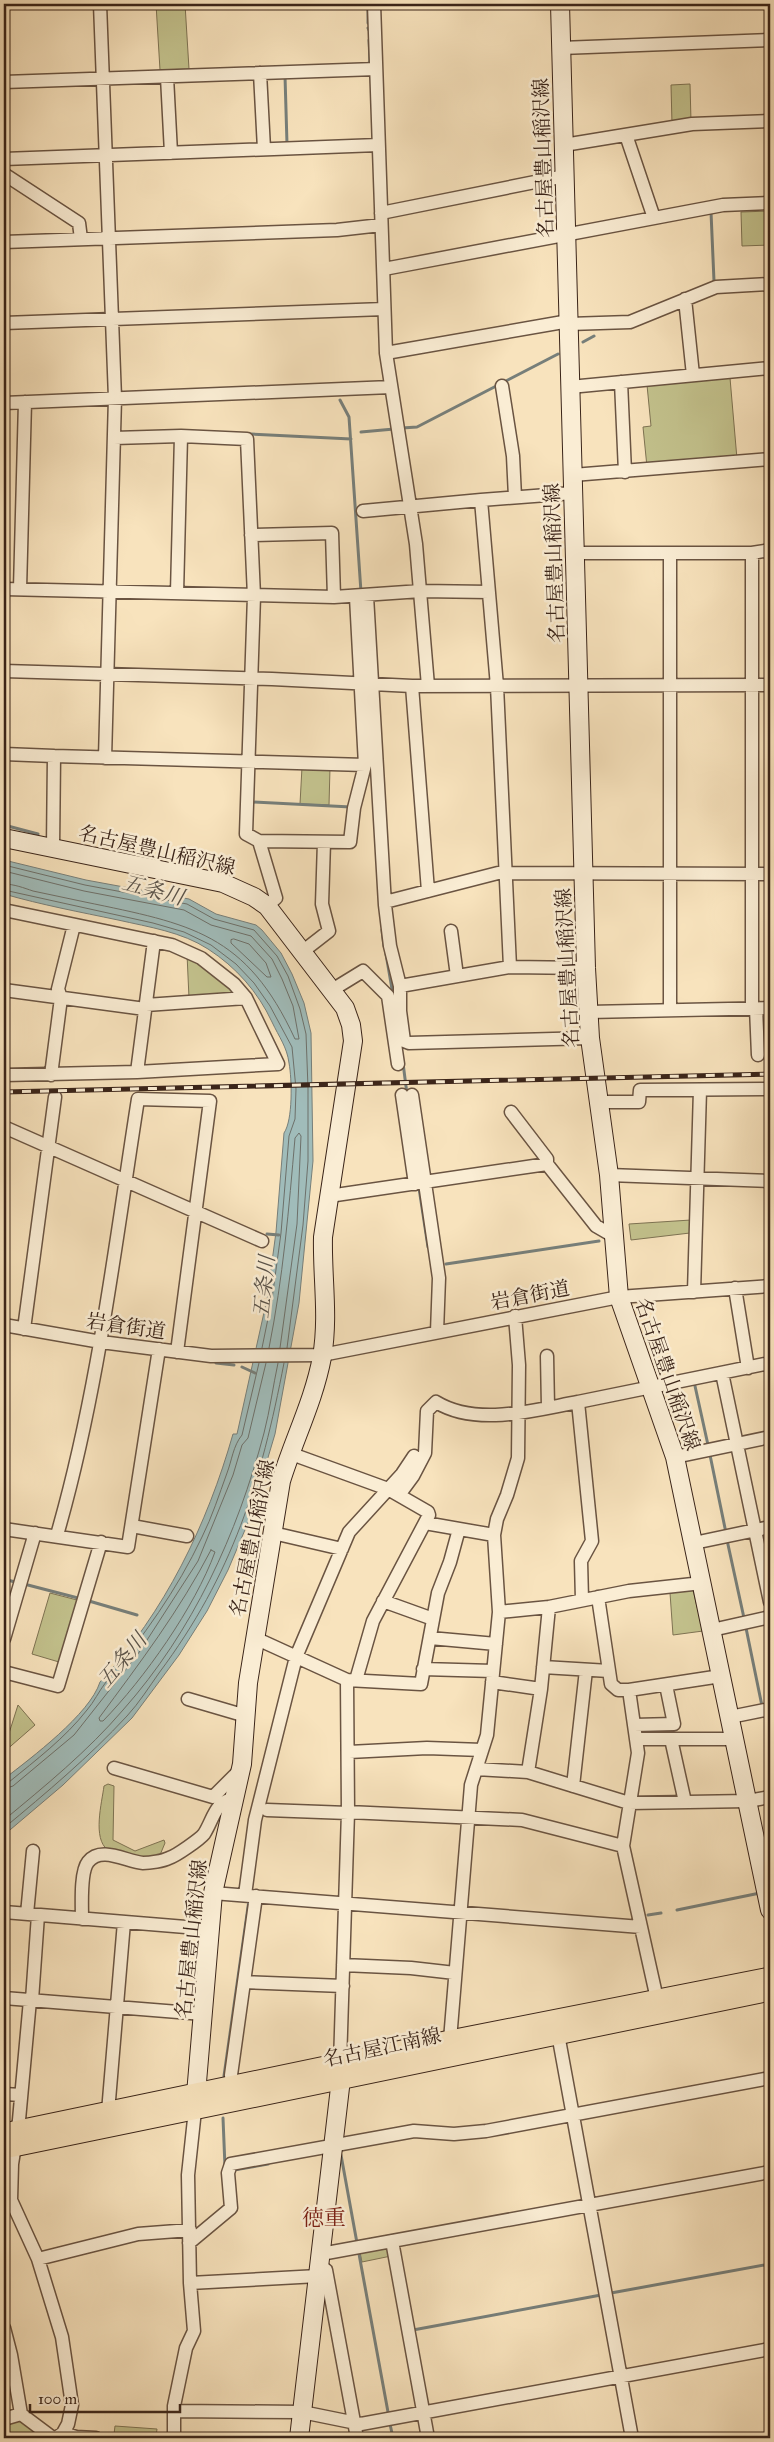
<svg xmlns="http://www.w3.org/2000/svg" width="774" height="2442" font-family="'IM FELL Great Primer','Noto Serif JP',serif">
<style>
.green{fill:#c3c28d;stroke:#7e7353}
.water{fill:#a0bcba;stroke:#777f7a}
.lines{fill:none;stroke-linecap:round;stroke-linejoin:round}
.shore{stroke:#6d706a;stroke-width:1}
.stream{stroke:#777f7a;stroke-width:3}
.street-casing{stroke:#6a5442;stroke-width:15}
.secondary-casing{stroke:#3a2419;stroke-width:20}
.primary-casing{stroke:#3a2419;stroke-width:21}
.street{stroke:#faedd4;stroke-width:12}
.secondary{stroke:#faedd4;stroke-width:18}
.primary{stroke:#f8e3bd;stroke-width:19}
.rail-casing{stroke:#3a2419;stroke-width:5}
.rail{stroke:#faedd4;stroke-width:3;stroke-dasharray:9;stroke-linecap:butt}
.labels{text-anchor:middle;dominant-baseline:central;stroke-width:5;stroke-linejoin:round;paint-order:stroke}
.street-label{font-size:20px;fill:#3a2419;stroke:#faedd4}
.water-label{font-size:21px;font-style:italic;fill:#595249;stroke:#faedd4}
.quarter-label{font-size:22px;fill:#7a1f14;stroke:#faedd4}
</style>
<rect width="100%" height="100%" fill="#f8e3bd"/>
<filter id="stains"><feTurbulence type="fractalNoise" baseFrequency=".004" numOctaves="4"/><feColorMatrix values="0 0 0 0 .2 0 0 0 0 .09 0 0 0 0 .02 0 0 0 .5 -.17"/></filter>
<radialGradient id="worn" r=".72"><stop offset=".6" stop-color="#630" stop-opacity="0"/><stop offset="1" stop-color="#630" stop-opacity=".3"/></radialGradient>
<path class="green" d="M 156,4 L 185,4 L 189,69 L 160,70 Z
M 690,84 L 691,121 L 672,124 L 671,85 Z
M 770,211 L 770,245 L 742,246 L 741,212 Z
M 730,378 L 737,459 L 647,467 L 643,427 L 651,426 L 647,385 Z
M 302,767 L 330,768 L 329,805 L 300,804 Z
M 187,954 L 239,995 L 189,998 Z
M 691,1220 L 690,1233 L 631,1240 L 629,1224 Z
M 693,1590 L 703,1631 L 673,1635 L 670,1593 Z
M 50,1593 L 77,1600 L 59,1662 L 32,1654 Z
M 18,1705 L 35,1725 L 4,1752 L 4,1749 Z
M 108,1784 L 114,1786 L 113,1840 L 135,1851 L 164,1840 L 165,1843 L 160,1855 L 154,1859 C 143,1857 116,1855 108,1850 C 92,1839 102,1802 104,1786 Z
M 387,2247 L 391,2256 L 362,2262 L 360,2252 Z
M 19,2419 L 39,2434 L 31,2438 L 4,2438 L 4,2423 Z
M 115,2426 L 157,2429 L 156,2437 L 114,2434 Z"/>
<path class="water" d="M 4,860 L 86,880 L 189,899 L 216,914 L 256,925 L 262,930 L 281,953 L 292,974 L 304,1003 L 311,1033 L 313,1161 L 299,1303 L 275,1434 L 250,1518 L 228,1570 L 207,1611 L 179,1655 L 132,1718 L 63,1785 L 4,1835 L 4,1779 C 31,1758 90,1714 100,1682 C 165,1612 207,1525 233,1434 L 237,1434 L 267,1299 L 276,1232 L 284,1133 C 293,1120 292,1079 289,1063 C 287,1047 279,1037 272,1022 C 258,992 236,967 208,949 C 182,932 149,927 118,920 C 80,912 42,905 4,894 Z"/>
<g class="lines">
<path class="shore" d="M 4,865 L 85,885 L 187,904 L 214,919 L 254,930 L 277,956 L 288,976 L 300,1009 L 306,1034 L 308,1088 L 308,1161 L 303,1225 L 287,1348
M 4,871 L 84,891 L 184,910 L 211,925 L 251,936 L 272,959 L 282,979 L 293,1006 L 299,1039 L 295,1039 C 246,933 191,924 85,902 C 68,898 50,895 33,891 C 24,888 14,884 4,884
M 4,890 L 153,923 L 184,932 L 211,945 L 236,964 L 254,983 L 270,1006 L 292,1047 L 296,1089 L 295,1119 L 289,1136 L 281,1233 L 272,1299 L 262,1348
M 234,939 L 249,944 L 266,963 L 271,977 L 267,977 L 231,943 L 231,940 Z
M 269,1348 C 283,1278 289,1208 295,1138 L 299,1133 L 301,1136 L 297,1224 L 280,1348
M 211,1550 L 215,1552 C 195,1607 144,1679 103,1721 L 100,1721 L 99,1718 C 139,1664 180,1610 211,1550 Z
M 4,1783 L 9,1782 C 36,1760 65,1738 87,1710 C 94,1702 99,1691 106,1682 C 143,1637 177,1590 202,1537 C 212,1517 219,1495 227,1473 C 232,1460 233,1446 242,1435 L 259,1363
M 4,1789 L 13,1786 L 74,1735 L 138,1654 L 198,1561 L 233,1475 L 242,1445 L 248,1438 L 266,1363
M 4,1820 C 45,1786 88,1751 123,1710 C 193,1631 237,1535 264,1433 C 270,1410 273,1386 278,1363
M 4,1828 C 46,1793 89,1757 127,1716 C 139,1703 149,1687 159,1673 C 233,1574 261,1482 284,1363"/>
<path class="stream" d="M 368,7 L 368,23
M 368,28 L 369,30
M 366,65 L 370,62 L 369,40
M 285,76 L 287,144
M 713,211 L 711,212 L 714,281
M 583,342 L 594,336
M 340,400 L 349,417 L 361,592
M 402,428 L 417,427 L 558,354
M 361,432 L 394,429
M 251,434 L 351,439
M 252,802 L 351,807
M 4,825 L 38,834
M 382,930 L 384,946
M 386,954 L 393,995
M 403,1063 L 407,1094
M 419,1188 L 428,1247
M 267,1234 L 279,1235
M 446,1264 L 599,1241
M 216,1363 L 234,1365
M 242,1367 L 255,1373
M 695,1386 L 708,1445
M 710,1455 L 726,1533
M 727,1540 L 744,1618
M 4,1579 L 15,1582
M 24,1584 L 78,1598
M 89,1601 L 137,1615
M 746,1628 L 762,1706
M 677,1910 L 760,1893
M 648,1915 L 661,1913
M 224,2076 L 249,1900
M 223,2118 L 225,2167
M 341,2155 L 357,2243
M 234,2170 L 268,2164
M 359,2254 L 388,2412
M 611,2293 L 770,2264
M 413,2332 L 413,2330 L 601,2295
M 390,2424 L 393,2438"/>
<g class="street-casing">
<path id="street" d="M 100,4 L 115,398 L 105,758
M 374,4 L 386,353 L 416,544 L 428,686
M 561,48 L 770,40
M 260,73 L 264,149
M 167,77 L 171,153
M 4,82 L 376,69
M 626,135 L 654,218
M 564,145 L 692,124 L 770,121
M 4,159 L 378,145
M 4,174 L 79,223 L 81,239
M 381,213 L 565,176
M 4,242 L 337,230 L 381,225
M 384,269 L 723,205 L 770,203
M 685,299 L 693,375
M 4,323 L 384,309
M 569,324 L 630,322 L 716,287 L 770,284
M 386,353 L 569,321
M 621,382 L 625,472
M 502,386 L 513,456 L 515,497
M 570,387 L 770,368
M 4,403 L 391,387
M 114,438 L 181,436 L 247,439 L 254,596 L 246,834 L 259,841 L 276,898 L 267,906
M 573,475 L 770,459
M 573,493 L 481,500 L 497,686 L 510,967 L 586,968
M 363,511 L 481,500
M 251,535 L 332,533 L 334,597
M 575,553 L 752,553 L 770,550
M 752,553 L 752,1008
M 670,554 L 670,1010
M 4,589 L 334,597 L 421,591 L 489,592
M 20,589 L 25,402
M 177,593 L 181,436
M 367,596 L 385,905 L 390,946 L 400,986 L 400,1011 L 404,1041 L 409,1043 L 590,1038
M 4,671 L 272,679 L 412,686 L 770,685
M 412,686 L 428,891
M 4,754 L 54,756
M 259,841 L 350,842 L 354,808 L 365,765 L 356,597
M 53,848 L 54,756 L 365,765
M 385,902 L 498,873 L 770,874
M 4,910 L 172,945 L 201,958 L 234,984 L 246,998 L 278,1064 L 137,1072 L 4,1075
M 451,931 L 457,976
M 302,952 L 329,931 L 322,904 L 324,842
M 400,986 L 510,967
M 4,990 L 145,1009
M 332,990 L 363,971 L 388,996 L 398,1064
M 146,1005 L 246,998
M 756,1008 L 758,1055
M 589,1012 L 770,1008
M 137,1072 L 154,941
M 51,1075 L 61,998 L 58,989 L 74,925
M 402,1095 L 415,1184
M 412,1095 L 439,1278 L 437,1332
M 599,1102 L 639,1102 L 640,1090 L 770,1089
M 511,1112 L 547,1159 L 547,1164
M 4,1127 L 262,1241
M 609,1175 L 770,1181
M 329,1196 L 547,1164 L 596,1226 L 615,1237
M 735,1288 L 748,1368
M 694,1292 L 700,1090
M 4,1325 L 101,1342 L 211,1356 L 322,1355 L 619,1297 L 770,1286
M 24,1329 L 55,1097
M 547,1356 L 548,1407
M 722,1373 L 770,1602
M 289,1453 L 388,1489 L 428,1512 L 429,1515 L 373,1621 L 356,1680
M 675,1457 L 770,1437
M 399,1495 L 413,1476 L 425,1453 L 427,1411 L 436,1402 C 477,1427 534,1410 578,1402
M 425,1523 L 494,1535
M 132,1526 L 187,1536
M 4,1529 L 128,1547 L 159,1349
M 273,1533 L 342,1549
M 57,1535 C 98,1393 115,1245 138,1099 L 210,1101 L 177,1352
M 694,1543 L 770,1527
M 598,1597 L 611,1684 L 618,1690 L 629,1690
M 582,1600 L 581,1561 L 592,1541 L 578,1402 L 770,1363
M 383,1601 L 433,1619
M 499,1612 L 549,1607 L 629,1591 L 702,1583
M 712,1630 L 770,1617
M 255,1638 L 347,1680 L 421,1684 L 438,1593 L 450,1562 L 459,1529
M 430,1638 L 496,1644
M 4,1639 L 35,1533
M 543,1667 L 609,1671
M 423,1669 L 493,1671
M 4,1672 L 58,1686 L 101,1542
M 492,1682 L 541,1689
M 188,1699 L 246,1716
M 730,1717 L 770,1709
M 634,1725 L 674,1724 L 666,1685
M 636,1739 L 734,1739
M 671,1739 L 685,1802
M 349,1752 L 427,1748 L 482,1750
M 114,1768 L 213,1797 L 240,1770
M 476,1769 L 528,1772 L 629,1803 L 748,1801 L 770,1797
M 528,1772 L 541,1689 L 549,1607
M 573,1786 L 586,1670
M 267,1810 L 348,1813
M 348,1812 L 522,1820 L 623,1846
M 213,1893 L 641,1927
M 245,1895 L 255,1820 L 296,1657 L 349,1532 L 402,1474 L 414,1456
M 4,1912 L 210,1929
M 27,1914 L 33,1851
M 82,1919 C 82,1905 80,1872 88,1862 C 101,1845 127,1862 143,1863 C 150,1863 163,1861 169,1858 C 176,1856 200,1839 204,1834 C 214,1818 214,1803 234,1798
M 343,1965 L 411,1968 L 455,1973
M 244,1982 L 343,1986
M 4,1998 L 203,2014
M 657,1999 L 623,1846 L 638,1753 L 629,1690 L 721,1676
M 30,2000 L 19,2120 L 12,2164 L 11,2200 L 38,2259 L 62,2337 L 72,2405 L 68,2424 L 63,2433 L 56,2438
M 32,2000 L 38,1915
M 558,2034 L 632,2438
M 450,2040 L 471,1785 L 487,1735 L 499,1612 L 494,1535 L 497,1519 L 507,1495 L 518,1458 L 519,1365 L 515,1316
M 340,2063 L 348,1812 L 347,1680
M 232,2086 L 231,2075 L 256,1896
M 4,2094 L 21,2095
M 108,2112 L 124,1922
M 392,2241 L 428,2438
M 189,2243 L 231,2208 L 228,2173 L 231,2164 L 414,2131 L 454,2134 L 486,2131 L 770,2078
M 321,2254 L 770,2172
M 38,2259 L 138,2234 L 190,2230
M 319,2266 L 326,2270 L 357,2438
M 190,2283 L 318,2276
M 4,2328 L 11,2355 L 21,2414 L 53,2438
M 174,2411 L 302,2412 L 361,2424 L 770,2349
M 4,2419 L 21,2414
M 63,2433 L 76,2437 L 96,2438
M 174,2438 L 174,2406 L 186,2348 L 194,2331 L 190,2283 L 188,2175 L 195,2110"/>
</g>
<g class="secondary-casing">
<path id="secondary" d="M 560,4 L 586,968 L 590,1038 L 609,1175 L 619,1297 L 675,1457 L 770,1910
M 4,838 L 223,883 L 254,897 L 267,906 L 345,1008 L 351,1025 L 353,1041 L 323,1237 C 322,1278 329,1316 322,1357 C 314,1400 294,1439 281,1481 L 248,1683 L 242,1764 L 213,1893 L 196,2094
M 299,2438 L 341,2079 L 340,2066"/>
</g>
<g class="primary-casing">
<path id="primary" d="M 4,2133 L 450,2040 L 770,1977
M 4,2149 L 770,1991"/>
</g>
<use href="#street" class="street"/>
<use href="#secondary" class="secondary"/>
<use href="#primary" class="primary"/>
<g class="rail-casing">
<path id="rail" d="M 4,1092 L 770,1074"/>
</g>
<use href="#rail" class="rail"/>
</g>
<g class="labels">
<g class="street-label">
<text transform="translate(543 158) rotate(-92)">名古屋豊山稲沢線</text>
<text transform="translate(554 563) rotate(-92)">名古屋豊山稲沢線</text>
<text transform="translate(157 850) rotate(13)">名古屋豊山稲沢線</text>
<text transform="translate(567 968) rotate(-93)">名古屋豊山稲沢線</text>
<text transform="translate(530 1295) rotate(-11)">岩倉街道</text>
<text transform="translate(126 1326) rotate(8)">岩倉街道</text>
<text transform="translate(668 1374) rotate(71)">名古屋豊山稲沢線</text>
<text transform="translate(252 1538) rotate(-79)">名古屋豊山稲沢線</text>
<text transform="translate(191 1939) rotate(-84)">名古屋豊山稲沢線</text>
<text transform="translate(382 2047) rotate(-12)">名古屋江南線</text>
</g>
<g class="water-label">
<text transform="translate(153 890) rotate(15)">五条川</text>
<text transform="translate(264 1287) rotate(-84)">五条川</text>
<text transform="translate(122 1660) rotate(-50)">五条川</text>
</g>
<g class="quarter-label">
<text x="324" y="2217">徳重</text>
</g>
</g>
<rect width="774" height="2442" fill="none" stroke="#f8e3bd" stroke-width="20"/>
<rect x="5" y="5" width="764" height="2432" fill="none" stroke="#3a2419" stroke-width="2.5"/>
<rect x="10" y="10" width="754" height="2422" fill="none" stroke="#3a2419"/>
<path d="M30 2404v8h150v-8" fill="none" stroke="#3a2419" stroke-width="2.5"/>
<text x="38" y="2404" font-size="15" fill="#3a2419" stroke="#faedd4" stroke-width="4" paint-order="stroke">100 m</text>
<rect width="100%" height="100%" filter="url(#stains)"/>
<rect width="100%" height="100%" fill="url(#worn)"/>
</svg>
